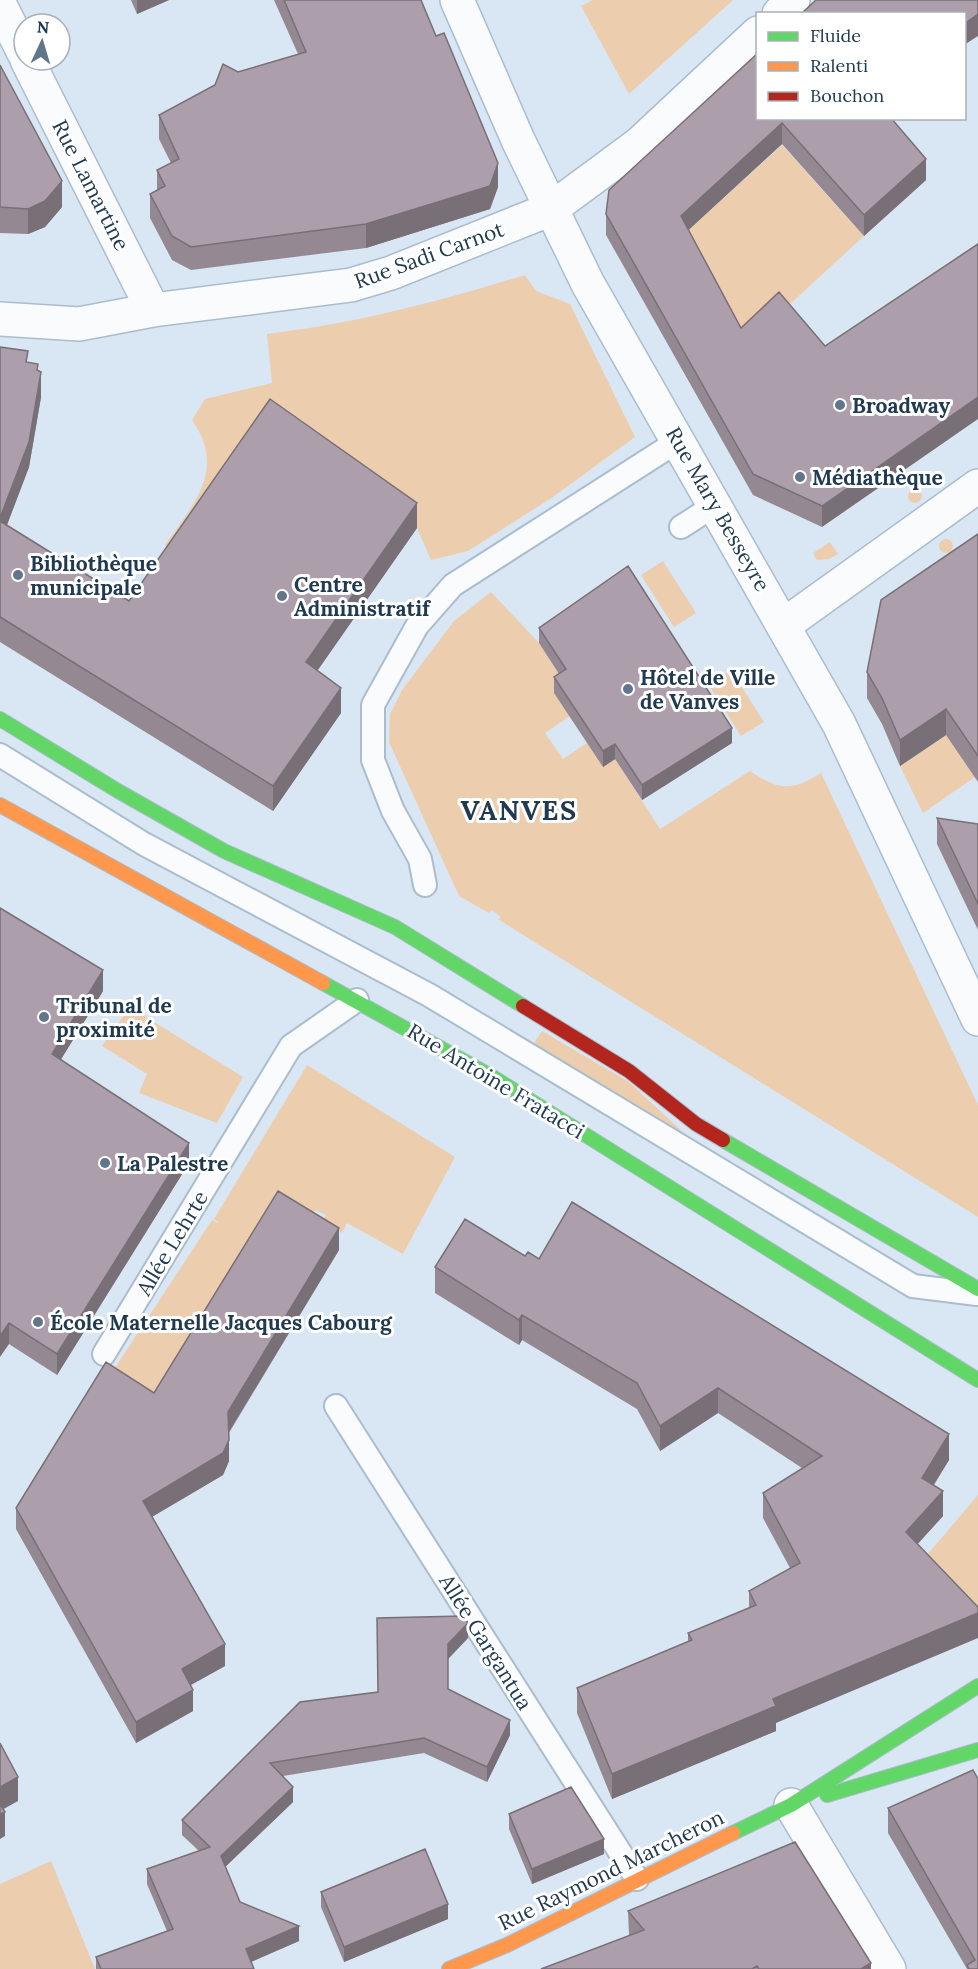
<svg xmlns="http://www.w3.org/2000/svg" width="978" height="1969" font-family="Lora,serif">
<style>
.green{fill:#ecceaf}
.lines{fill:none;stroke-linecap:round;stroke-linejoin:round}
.lane-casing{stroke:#abbdcd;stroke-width:26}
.street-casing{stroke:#abbdcd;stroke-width:36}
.fast-casing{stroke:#abbdcd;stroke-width:16}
.slow-casing{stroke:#abbdcd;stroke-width:16}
.jam-casing{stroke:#abbdcd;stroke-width:16}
.lane{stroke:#f9fbfd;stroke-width:22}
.street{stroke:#f9fbfd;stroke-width:33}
.fast{stroke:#63d668;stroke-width:14}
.slow{stroke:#ff974d;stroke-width:14}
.jam{stroke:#b3261e;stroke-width:14}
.wall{fill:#948892}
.shaded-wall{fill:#786f77}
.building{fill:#ac9eaa;stroke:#786f77;stroke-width:1.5}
.poi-dot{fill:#61768a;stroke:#fff;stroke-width:2}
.labels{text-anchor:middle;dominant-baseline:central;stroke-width:6;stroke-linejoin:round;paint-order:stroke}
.street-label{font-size:21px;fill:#203a51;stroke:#fff}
.poi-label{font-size:21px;font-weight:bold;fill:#203a51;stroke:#fff;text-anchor:start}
.district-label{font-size:27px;font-weight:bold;letter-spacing:1.5px;fill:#203a51;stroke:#fff}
</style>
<rect width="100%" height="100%" fill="#d9e6f3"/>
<path class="green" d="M 593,0 L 733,0 L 629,94 L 581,6 Z
M 782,145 L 864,236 L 741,349 L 685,233 Z
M 525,275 L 536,291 L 570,304 L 635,437 L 553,497 L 468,551 L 431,560 L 417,528 L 405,520 L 178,556 L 165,545 C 194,503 227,470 192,420 L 205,399 L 272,383 L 267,334 C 358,323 438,302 525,275 Z
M908 496a7 7 0 1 1 14 0a7 7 0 1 1-14 0Z
M939 546a7 7 0 1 1 14 0a7 7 0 1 1-14 0Z
M 830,542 L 838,554 L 829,559 L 817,560 L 813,553 Z
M 663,561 L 696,613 L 674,627 L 641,575 Z
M 491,592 L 539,643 L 566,685 L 570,716 L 545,733 L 563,759 L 587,743 L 615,759 L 660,829 L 750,771 C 779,790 791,792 821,773 L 978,1105 L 978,1217 L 504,923 L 498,919 L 501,917 L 492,910 L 489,913 L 459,896 L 389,742 L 390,714 L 402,690 L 454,621 Z
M 731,670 L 764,722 L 741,736 L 708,684 Z
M 978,714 L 962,759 L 975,777 L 923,813 L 900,766 Z
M 130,1007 L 243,1077 L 217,1123 L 139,1093 L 147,1074 L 102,1046 Z
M 542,1031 L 629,1082 L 686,1135 L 533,1045 Z
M 307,1065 L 455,1157 L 403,1254 L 347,1223 L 342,1233 L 322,1222 L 326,1215 L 315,1210 L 304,1228 L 154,1414 L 105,1383 L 212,1220 L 220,1224 L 214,1219 Z
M 978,1495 L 978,1632 L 916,1568 Z
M 51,1861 L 95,1969 L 0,1969 L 0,1884 Z"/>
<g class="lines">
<g class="lane-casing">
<path id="lane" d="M 681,527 L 715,505
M 0,755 L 144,844 L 429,995 L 913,1286 L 977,1294
M 425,885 L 420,859 L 393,811 L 373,760 L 373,705 L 407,644 L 417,626 L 453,585 L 678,441
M 104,1354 L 291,1046 L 357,1000
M 336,1406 L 637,1879"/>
</g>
<g class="street-casing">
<path id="street" d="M 457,0 L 518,140 L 588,284 L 839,724 L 978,1019
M 0,5 L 24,53
M 779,14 L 793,0
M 27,60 L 153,310
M 0,319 L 79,324 L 153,310 L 351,285 L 391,273 L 551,209 L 639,144 L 758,33
M 784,625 L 978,486
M 791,1805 L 889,1969"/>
</g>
<g class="fast-casing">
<path id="fast" d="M 0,719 L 118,791 L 224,851 L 395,927 L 523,1006
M 323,983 L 491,1076 L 978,1380
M 723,1140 L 978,1289
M 827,1795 L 978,1750
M 733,1833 L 791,1805 L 978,1686"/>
</g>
<g class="slow-casing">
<path id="slow" d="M 0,805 L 323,983
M 449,1969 L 507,1945 L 733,1833"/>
</g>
<g class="jam-casing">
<path id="jam" d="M 523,1006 L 629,1071 L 696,1124 L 723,1140"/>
</g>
<use href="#lane" class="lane"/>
<use href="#street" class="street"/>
<use href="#fast" class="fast"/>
<use href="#slow" class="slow"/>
<use href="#jam" class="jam"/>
</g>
<path class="wall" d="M 131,0 L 169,0 L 137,14 Z
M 274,0 L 421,0 L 498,187 L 490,209 L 366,248 L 191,270 L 172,260 L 150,218 L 150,194 L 157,190 L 157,170 L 171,163 L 159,139 L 159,115 L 238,72 L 298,54 Z
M 758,53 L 891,118 L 926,180 L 864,236 L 782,144 L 688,230 L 741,328 L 825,346 L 822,527 L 753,495 L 606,235 L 606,214 Z
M 0,65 L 62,207 L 45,227 L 28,234 L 0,233 Z
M 0,347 L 28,363 L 38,371 L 41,397 L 29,467 L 7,525 L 129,601 L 417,528 L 317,671 L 341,713 L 273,811 L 0,642 Z
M 978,534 L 978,782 L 946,735 L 900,766 L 882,724 L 867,698 L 867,672 Z
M 539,628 L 732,743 L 642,800 L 615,759 L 603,767 L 554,693 L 554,677 L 559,674 L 539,643 Z
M 937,818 L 978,824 L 978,930 L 937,844 Z
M 0,908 L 103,991 L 61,1059 L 189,1163 L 57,1375 L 9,1344 Z
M 339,1250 L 229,1433 L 229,1461 L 223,1475 L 152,1517 L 225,1666 L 190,1685 L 193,1711 L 136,1743 L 16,1529 L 16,1508 L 154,1393 Z
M 525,1256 L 539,1259 L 949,1460 L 934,1485 L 943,1516 L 917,1544 L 776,1723 L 776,1731 L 612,1799 L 577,1713 L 577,1688 L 688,1641 L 688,1633 L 749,1608 L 749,1591 L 790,1568 L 763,1518 L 763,1493 L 802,1468 L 718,1413 L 660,1451 L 637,1409 L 522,1340 L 519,1345 L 435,1293 L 435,1267 Z
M 468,1638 L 448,1659 L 448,1689 L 510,1735 L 487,1782 L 424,1753 L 283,1776 L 293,1802 L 225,1867 L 240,1902 L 299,1941 L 251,1962 L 254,1969 L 96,1969 L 96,1957 L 167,1931 L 147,1884 L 147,1869 L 199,1851 L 182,1835 L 182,1820 L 378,1692 Z
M 978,1779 L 978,1969 L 967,1969 L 888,1833 L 888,1808 Z
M 509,1814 L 604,1854 L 532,1884 L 509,1829 Z
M 321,1892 L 448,1919 L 344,1962 L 321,1907 Z
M 628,1911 L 871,1969 L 541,1969 L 629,1936 Z"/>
<path class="shaded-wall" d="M 137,0 L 169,0 L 137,14 Z
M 978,14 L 978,36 L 964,45 L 964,24 Z
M 782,123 L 782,144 L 681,237 L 681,216 Z
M 926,159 L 926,180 L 864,236 L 864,215 Z
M 498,163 L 498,187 L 490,209 L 366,248 L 366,224 Z
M 62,181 L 62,207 L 45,227 L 28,234 L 28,209 Z
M 41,372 L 41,397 L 29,467 L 0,543 L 0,518 Z
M 978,397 L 978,419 L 822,527 L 822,506 Z
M 417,503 L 417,528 L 306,687 L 306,662 Z
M 341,688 L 341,713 L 273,811 L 273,786 Z
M 946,709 L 946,735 L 900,766 L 900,740 Z
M 732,728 L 732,743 L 642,800 L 642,785 Z
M 615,744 L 615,759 L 603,767 L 603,751 Z
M 103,970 L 103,991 L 52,1074 L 52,1054 Z
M 189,1143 L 189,1163 L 57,1375 L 57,1354 Z
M 339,1228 L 339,1250 L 228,1433 L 228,1412 Z
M 522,1315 L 522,1340 L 519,1345 L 519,1320 Z
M 9,1323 L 9,1344 L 0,1357 L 0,1336 Z
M 718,1388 L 718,1413 L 660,1451 L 660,1426 Z
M 949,1434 L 949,1460 L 922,1503 L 922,1478 Z
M 229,1440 L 229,1461 L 223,1475 L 143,1522 L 143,1501 Z
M 943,1491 L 943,1516 L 906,1557 L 906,1532 Z
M 978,1613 L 978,1638 L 776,1723 L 776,1731 L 612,1799 L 612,1774 L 773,1699 Z
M 468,1623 L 468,1638 L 448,1659 L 448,1644 Z
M 225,1644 L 225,1666 L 182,1690 L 182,1669 Z
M 193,1690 L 193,1711 L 136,1743 L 136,1722 Z
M 510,1720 L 510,1735 L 487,1782 L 487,1767 Z
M 18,1777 L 18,1801 L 0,1811 L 0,1787 Z
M 293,1787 L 293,1802 L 221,1871 L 221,1856 Z
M 5,1812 L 5,1836 L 0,1839 L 0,1814 Z
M 604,1839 L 604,1854 L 532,1884 L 532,1869 Z
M 448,1904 L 448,1919 L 344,1962 L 344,1947 Z
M 299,1926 L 299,1941 L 246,1964 L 246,1949 Z
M 871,1963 L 871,1969 L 861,1969 Z"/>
<path class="building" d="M 284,0 L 421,0 L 436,36 L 444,33 L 498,163 L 490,186 L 366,224 L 191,247 L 172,236 L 150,194 L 165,186 L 157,170 L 179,159 L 159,115 L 215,85 L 223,64 L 238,72 L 306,52 Z
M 816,0 L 978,0 L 978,14 L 964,24 L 964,14 L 801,14 Z
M 758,53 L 758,118 L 891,118 L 926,159 L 864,215 L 782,123 L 681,216 L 741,328 L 779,292 L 825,346 L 978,244 L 978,397 L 822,506 L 753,474 L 606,214 L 609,190 Z
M 0,65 L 62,181 L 45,201 L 28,209 L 0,207 Z
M 0,347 L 28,351 L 26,362 L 38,364 L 37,370 L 41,372 L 29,442 L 0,518 Z
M 270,399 L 417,503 L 306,662 L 341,688 L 273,786 L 0,617 L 0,521 L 129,601 Z
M 978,534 L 978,756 L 946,709 L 900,740 L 882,698 L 867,672 L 881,600 Z
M 628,566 L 732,728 L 642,785 L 615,744 L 603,751 L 554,677 L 566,669 L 539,628 Z
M 937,818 L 978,824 L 978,904 Z
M 0,908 L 103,970 L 52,1054 L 189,1143 L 57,1354 L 9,1323 L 0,1336 Z
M 278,1191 L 339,1228 L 228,1412 L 229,1440 L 223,1453 L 143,1501 L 225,1644 L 182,1669 L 193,1690 L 136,1722 L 16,1508 L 106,1362 L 154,1393 Z
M 572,1202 L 949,1434 L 922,1478 L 943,1491 L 906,1532 L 978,1607 L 978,1613 L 773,1699 L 776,1706 L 612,1774 L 577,1688 L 692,1640 L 688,1633 L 756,1605 L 749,1591 L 800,1563 L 763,1493 L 822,1456 L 718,1388 L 660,1426 L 637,1383 L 522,1315 L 519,1320 L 435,1267 L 465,1219 L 525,1256 L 528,1252 L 539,1259 Z
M 463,1616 L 468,1623 L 448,1644 L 448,1689 L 510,1720 L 487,1767 L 424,1738 L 270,1763 L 293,1787 L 221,1856 L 240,1902 L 299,1926 L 246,1949 L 254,1969 L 101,1969 L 96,1957 L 173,1929 L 147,1869 L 210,1847 L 182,1820 L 300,1702 L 378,1692 L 377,1618 Z
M 0,1743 L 18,1777 L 0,1787 Z
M 973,1770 L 978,1779 L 978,1969 L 969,1969 L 967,1965 L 975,1960 L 888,1808 Z
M 571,1787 L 604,1839 L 532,1869 L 509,1814 Z
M 0,1804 L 5,1812 L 0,1814 Z
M 795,1842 L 871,1963 L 861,1969 L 759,1969 L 757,1966 L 752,1969 L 541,1969 L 644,1930 L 628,1911 Z
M 425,1849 L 448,1904 L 344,1947 L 321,1892 Z"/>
<g class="poi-dot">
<circle cx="840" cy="405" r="6"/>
<circle cx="800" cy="477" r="6"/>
<circle cx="18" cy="575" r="6"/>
<circle cx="282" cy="596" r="6"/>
<circle cx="628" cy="689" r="6"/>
<circle cx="44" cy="1017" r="6"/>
<circle cx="105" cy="1163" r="6"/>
<circle cx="38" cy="1322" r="6"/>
</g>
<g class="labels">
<g class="street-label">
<text transform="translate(91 185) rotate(63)">Rue Lamartine</text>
<text transform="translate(429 255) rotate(-20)">Rue Sadi Carnot</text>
<text transform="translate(718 509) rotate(60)">Rue Mary Besseyre</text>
<text transform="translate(496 1081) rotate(31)">Rue Antoine Fratacci</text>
<text transform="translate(172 1243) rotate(-59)">Allée Lehrte</text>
<text transform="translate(486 1642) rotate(58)">Allée Gargantua</text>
<text transform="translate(611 1870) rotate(-26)">Rue Raymond Marcheron</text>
</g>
<g class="poi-label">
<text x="852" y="405">Broadway</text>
<text x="812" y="477">Médiathèque</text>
<text x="30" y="563">Bibliothèque<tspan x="30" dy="24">municipale</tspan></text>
<text x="294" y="584">Centre<tspan x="294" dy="24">Administratif</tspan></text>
<text x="640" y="677">Hôtel de Ville<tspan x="640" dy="24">de Vanves</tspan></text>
<text x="56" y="1005">Tribunal de<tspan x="56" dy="24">proximité</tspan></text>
<text x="117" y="1163">La Palestre</text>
<text x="50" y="1322">École Maternelle Jacques Cabourg</text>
</g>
<g class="district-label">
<text x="519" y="810">VANVES</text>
</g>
</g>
<rect x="756" y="12" width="210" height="108" fill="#ffffff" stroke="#a6b0b9" stroke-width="1.5"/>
<rect x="768" y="32" width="30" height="9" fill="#63d668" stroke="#a6b0b9" stroke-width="1.5"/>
<text x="810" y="42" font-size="18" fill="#203a51">Fluide</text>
<rect x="768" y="62" width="30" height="9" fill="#ff974d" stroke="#a6b0b9" stroke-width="1.5"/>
<text x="810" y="72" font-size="18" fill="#203a51">Ralenti</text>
<rect x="768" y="92" width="30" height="9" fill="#b3261e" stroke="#a6b0b9" stroke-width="1.5"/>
<text x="810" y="102" font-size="18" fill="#203a51">Bouchon</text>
<g transform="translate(42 42) rotate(4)"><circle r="28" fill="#ffffff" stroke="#a6b0b9" stroke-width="1.5"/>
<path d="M0-4.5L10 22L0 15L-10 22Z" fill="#61768a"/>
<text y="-9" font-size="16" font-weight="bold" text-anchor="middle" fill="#203a51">N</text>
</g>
</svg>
